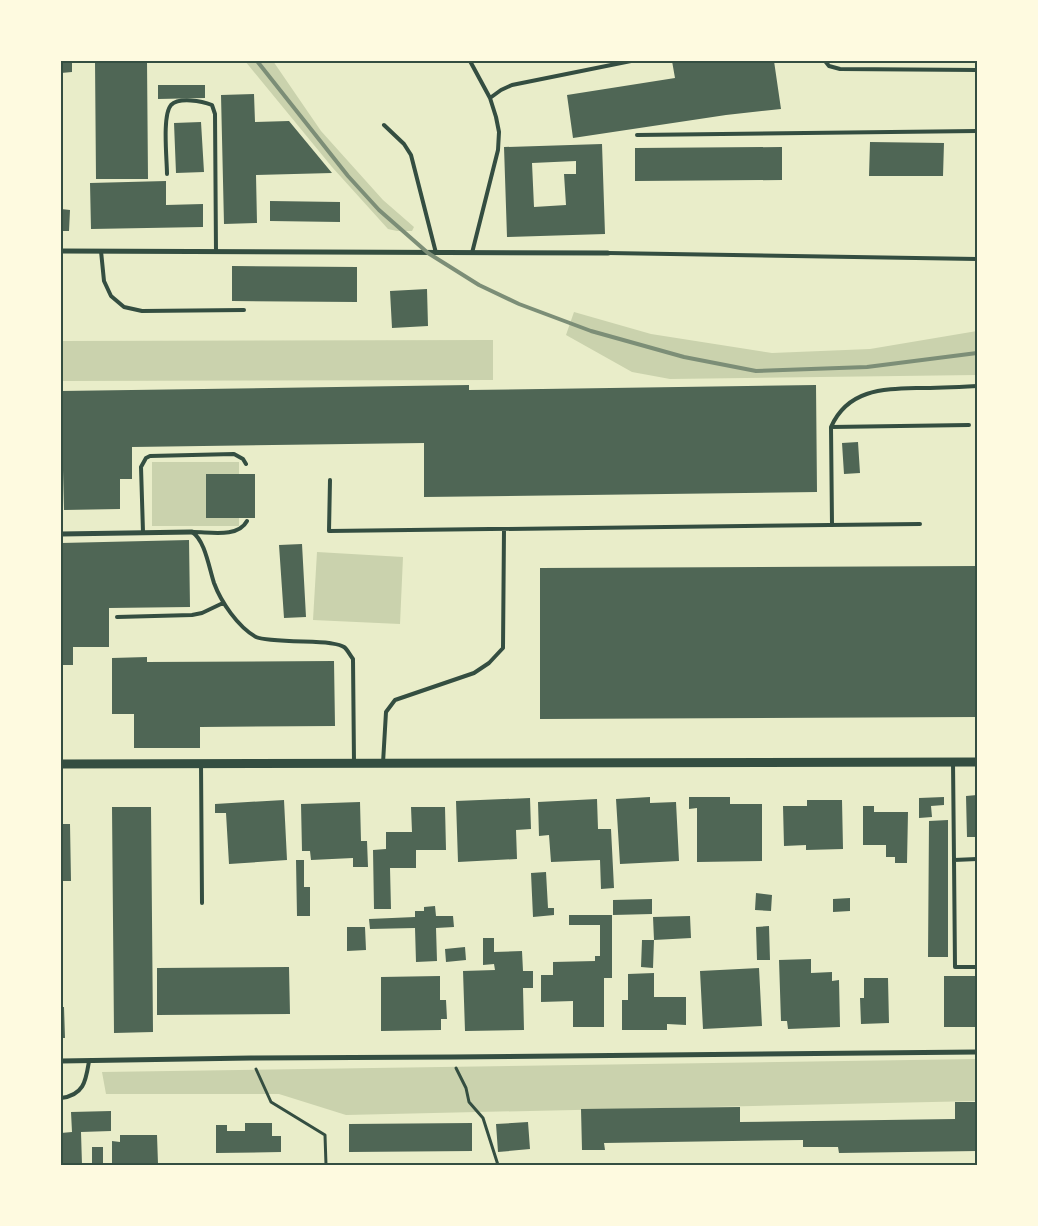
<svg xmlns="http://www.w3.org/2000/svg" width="1038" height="1226" font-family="'Source Sans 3',sans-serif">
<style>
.green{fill:#cad2ad}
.building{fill:#4f6655;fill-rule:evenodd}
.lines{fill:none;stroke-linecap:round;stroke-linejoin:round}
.path{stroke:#344e41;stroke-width:3}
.service{stroke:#344e41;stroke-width:4}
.minor{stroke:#344e41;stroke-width:5}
.tertiary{stroke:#344e41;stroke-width:9}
.rail{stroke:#7c8e77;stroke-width:4}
.neatline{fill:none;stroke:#344e41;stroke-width:2}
</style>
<rect width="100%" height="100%" fill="#e9edc9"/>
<path class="green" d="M 245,61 L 273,61 L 321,131 L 383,200 L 414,227 L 412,231 L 397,231 L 388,229 L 332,167 Z
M 574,312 L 651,334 L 772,353 L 870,349 L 977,331 L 977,375 L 670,379 L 632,372 L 566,335 Z
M 493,340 L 493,380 L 61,381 L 61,341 Z
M 152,462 L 239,462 L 239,526 L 152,526 Z
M 317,552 L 403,557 L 400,624 L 313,620 Z
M 977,1059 L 977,1101 L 346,1115 L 279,1094 L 106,1094 L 102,1072 Z"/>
<path class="building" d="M 61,61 L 72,61 L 72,72 L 61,73 Z
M 95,61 L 147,61 L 148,179 L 96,179 Z
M 672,61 L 774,61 L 781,109 L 726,115 L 573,138 L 567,95 L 675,78 Z
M 158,85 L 205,85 L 205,98 L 158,99 Z
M 254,94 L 255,122 L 289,121 L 332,173 L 256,175 L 257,223 L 224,224 L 221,95 Z
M 201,122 L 204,172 L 176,173 L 174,123 Z
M 870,142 L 944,143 L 943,176 L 869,176 Z
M 602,144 L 605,234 L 507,237 L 504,147 ZM 576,161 L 576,174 L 564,174 L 566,205 L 534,207 L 532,163 Z
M 782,147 L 782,180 L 635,181 L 635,148 Z
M 166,181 L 166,205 L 203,204 L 203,227 L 91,229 L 90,183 Z
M 270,201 L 340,202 L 340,222 L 270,221 Z
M 61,209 L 70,210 L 69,231 L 61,231 Z
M 232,266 L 357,267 L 357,302 L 232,301 Z
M 427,289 L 428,326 L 392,328 L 390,291 Z
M 469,385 L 469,390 L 816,385 L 817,492 L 424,497 L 424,443 L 132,447 L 132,479 L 120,479 L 120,509 L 64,510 L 61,391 Z
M 858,442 L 860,473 L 844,474 L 842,443 Z
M 206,474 L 255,474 L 255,518 L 206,518 Z
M 189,540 L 190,607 L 109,608 L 109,647 L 73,647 L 73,665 L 61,665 L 61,543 Z
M 302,544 L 306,617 L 284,618 L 279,545 Z
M 977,566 L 977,717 L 540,719 L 540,568 Z
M 147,657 L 147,662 L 334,661 L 335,726 L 200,727 L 200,748 L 134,748 L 134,714 L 112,714 L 112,658 Z
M 977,795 L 977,837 L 967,837 L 966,796 Z
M 650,797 L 650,803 L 676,802 L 679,861 L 620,864 L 616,799 Z
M 689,797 L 730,797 L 730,804 L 762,804 L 762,861 L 697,862 L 697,808 L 689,809 Z
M 944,797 L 944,805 L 931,806 L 932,817 L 919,818 L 919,798 Z
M 530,798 L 531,829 L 516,830 L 517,859 L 458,862 L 456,801 Z
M 597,799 L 598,829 L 611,829 L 614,888 L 601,889 L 600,860 L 551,862 L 549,835 L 539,836 L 538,802 Z
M 284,800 L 287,860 L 229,864 L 226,813 L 215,813 L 215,804 Z
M 807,800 L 842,800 L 843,849 L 806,850 L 806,845 L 784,846 L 783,806 L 807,806 Z
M 360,802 L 361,841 L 367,841 L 368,867 L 353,867 L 353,858 L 311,860 L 310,851 L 302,851 L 301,804 Z
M 863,806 L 874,806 L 874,812 L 908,812 L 907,863 L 895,863 L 895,857 L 886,857 L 886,845 L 863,845 Z
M 112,807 L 151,807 L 153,1032 L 114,1033 Z
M 411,807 L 445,807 L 446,850 L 416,850 L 416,868 L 390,868 L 391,909 L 374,909 L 373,850 L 386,849 L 386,832 L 412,832 Z
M 948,820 L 948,957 L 928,957 L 929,821 Z
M 61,824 L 70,824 L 71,881 L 61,881 Z
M 296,860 L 304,860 L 304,887 L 310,887 L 310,916 L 297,916 Z
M 546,872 L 548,908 L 554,908 L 554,915 L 533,917 L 531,873 Z
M 756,893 L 772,895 L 771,911 L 755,910 Z
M 850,898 L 850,911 L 833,912 L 833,899 Z
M 652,899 L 652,914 L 613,915 L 613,900 Z
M 435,906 L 436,916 L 453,916 L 454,927 L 436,928 L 437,961 L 416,962 L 415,928 L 370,929 L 369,919 L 415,917 L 415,911 L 424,911 L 424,907 Z
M 569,915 L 612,915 L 612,978 L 604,978 L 604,1027 L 573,1027 L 573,1001 L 541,1002 L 541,975 L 553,975 L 553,962 L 595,961 L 595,956 L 600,956 L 600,925 L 569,925 Z
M 690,916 L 691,938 L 654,940 L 653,917 Z
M 769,926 L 770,960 L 757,960 L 756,927 Z
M 347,927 L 365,927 L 366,950 L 347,951 Z
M 483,938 L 494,938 L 494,952 L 522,951 L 523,971 L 533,971 L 533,988 L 523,988 L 524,1030 L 465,1031 L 463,971 L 495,970 L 494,964 L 483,965 Z
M 642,940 L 654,940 L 653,968 L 641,967 Z
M 465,947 L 466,960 L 446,962 L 445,949 Z
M 811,959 L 811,973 L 832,972 L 832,981 L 839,980 L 840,1027 L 788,1029 L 787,1021 L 781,1021 L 779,960 Z
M 289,967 L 290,1014 L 157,1015 L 157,968 Z
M 759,968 L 762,1026 L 703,1029 L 700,971 Z
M 654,973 L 654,997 L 686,997 L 686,1025 L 667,1024 L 667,1030 L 622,1030 L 622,1000 L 628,1000 L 628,974 Z
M 440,976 L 440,1000 L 446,1000 L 447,1019 L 441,1019 L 441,1030 L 381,1031 L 381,977 Z
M 944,976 L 977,976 L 977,1027 L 944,1027 Z
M 864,978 L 888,978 L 889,1023 L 861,1024 L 860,998 L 864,998 Z
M 61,1007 L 64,1007 L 65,1038 L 61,1038 Z
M 955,1102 L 977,1102 L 977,1151 L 839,1153 L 838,1147 L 803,1147 L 803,1140 L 604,1143 L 605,1150 L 582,1150 L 581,1109 L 740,1107 L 740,1122 L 955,1119 Z
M 111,1111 L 111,1131 L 81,1132 L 82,1165 L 61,1165 L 61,1133 L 72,1132 L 71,1112 Z
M 528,1122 L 530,1149 L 498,1152 L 496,1124 Z
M 245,1123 L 272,1123 L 272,1136 L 281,1136 L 281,1152 L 216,1153 L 216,1125 L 227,1125 L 227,1131 L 245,1131 Z
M 472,1123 L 472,1151 L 349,1152 L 349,1124 Z
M 120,1135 L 157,1135 L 158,1164 L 112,1165 L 112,1141 L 120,1142 Z
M 92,1147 L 103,1147 L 103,1165 L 92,1165 Z"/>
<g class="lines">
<path class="path" d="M 456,1068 L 466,1088 L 469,1102 L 483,1118 L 498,1165
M 256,1069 L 271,1102 L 325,1135 L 326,1165"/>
<path class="service" d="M 470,61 L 490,98 L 496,117 L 499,132 L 498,150 L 472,253
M 825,61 L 829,66 L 840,69 L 977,70
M 490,98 L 501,90 L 512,85 L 631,61
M 384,125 L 404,144 L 411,155 L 436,253
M 637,135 L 977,131
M 167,174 C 167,160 162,115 171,105 C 179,97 202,101 212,105 L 215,114 L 216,252
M 101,251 L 104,281 L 111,296 L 124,307 L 142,311 L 244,310
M 608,253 L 977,259
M 831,427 L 969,425
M 330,480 L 329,531 L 920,524
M 832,525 L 831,427 C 848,389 883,389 919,388 C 938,388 958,387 977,386
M 143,532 L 141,467 L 146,458 L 150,456 L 234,454 L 243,459 L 246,464
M 192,532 C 205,540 209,568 214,583 C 221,602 238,627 256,637 C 266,642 314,641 329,643 C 334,644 339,644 344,647 C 347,649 350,655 353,659 L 354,763
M 194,532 C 210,532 238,538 247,521
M 117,617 L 192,615 L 202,613 L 223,603
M 953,762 L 954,860 L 977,859
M 201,763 L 202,903
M 383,763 L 386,712 L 395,700 L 474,673 L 489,663 L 503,648 L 504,529
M 954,860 L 955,967 L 977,967
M 61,1098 C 85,1095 86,1079 89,1061"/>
<path class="minor" d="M 61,251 L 608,253
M 61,534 L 192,532
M 61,1061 L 251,1058 L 452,1057 L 977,1052"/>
<path class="tertiary" d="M 61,764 L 977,762"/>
<path class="rail" d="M 257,61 L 348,176 L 379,210 L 428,253 L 479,285 L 519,304 L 591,331 L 684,357 L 756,371 L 867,367 L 977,353"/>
</g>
<rect width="1038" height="1226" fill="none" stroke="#fefae0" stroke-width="125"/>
<rect x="62" y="62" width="914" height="1102" class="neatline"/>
</svg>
